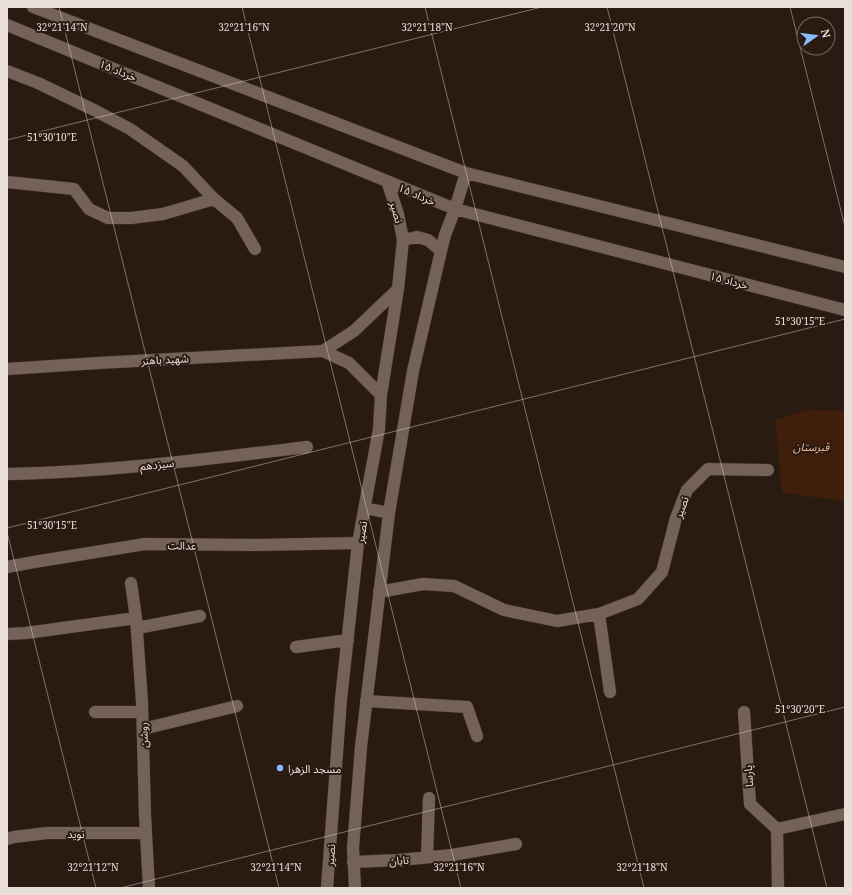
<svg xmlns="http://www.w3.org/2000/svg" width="852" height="895" font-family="'Noto Serif','Noto Sans Arabic',serif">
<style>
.green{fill:#3f1f0b}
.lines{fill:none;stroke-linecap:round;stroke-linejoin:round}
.minor-casing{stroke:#413530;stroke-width:13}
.minor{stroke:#746258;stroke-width:12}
.ticks{fill:none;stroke:#e9ded8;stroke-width:1;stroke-opacity:0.45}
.poi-dot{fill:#89bafc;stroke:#291a12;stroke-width:1.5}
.labels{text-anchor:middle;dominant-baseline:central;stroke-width:4;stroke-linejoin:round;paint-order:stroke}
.street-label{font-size:11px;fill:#e9ded8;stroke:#291a12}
.park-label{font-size:11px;font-style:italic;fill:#f8c2a3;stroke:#291a12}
.poi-label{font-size:11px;fill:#e9ded8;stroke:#291a12;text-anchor:start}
.ticks-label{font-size:10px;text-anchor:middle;fill:#e9ded8;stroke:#291a12;stroke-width:4;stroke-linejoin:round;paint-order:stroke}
</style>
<rect width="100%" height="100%" fill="#291a12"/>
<path class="green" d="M 807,410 L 845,411 L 845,501 L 782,493 L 775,420 Z"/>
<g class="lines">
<g class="minor-casing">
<path id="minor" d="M 33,7 L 466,173 L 845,267
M 7,25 L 455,209 L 845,310
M 7,71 L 38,83 L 94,110 L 130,129 L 183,166 L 214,199 L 237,218 L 255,249
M 7,182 L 74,189 L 89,209 L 108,218 L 131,218 L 163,214 L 214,199
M 403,240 L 417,237 L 428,240 L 441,251
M 323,351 L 354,331 L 398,289
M 7,369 L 98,363 L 323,351 L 349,363 L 381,395
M 7,474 C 107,472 208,459 307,447
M 365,508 L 389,513
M 7,567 L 34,562 L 145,544 L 257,545 L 358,543
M 131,583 L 136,618 L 142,702 L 145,815 L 149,888
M 379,592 L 423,584 L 454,586 L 504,610 L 557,621 L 599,614 L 638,599 L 662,572 L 676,518 L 687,490 L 708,469 L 768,470
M 599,614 L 610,692
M 137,628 L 200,616
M 7,634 L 26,633 L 136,618
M 296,647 L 348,640
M 366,701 L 467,707 L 477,736
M 95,712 L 142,712
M 744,712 L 750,804 L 777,829 L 778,888
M 143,729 L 237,706
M 777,829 L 845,814
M 7,839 L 14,837 L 47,833 L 146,833
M 427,857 L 429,798
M 353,862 L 399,860 L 452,855 L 516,844
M 327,888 L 341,699 L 358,543 L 379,429 L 381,395 L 398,289 L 403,240 L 398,214 L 387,181
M 355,888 L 353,848 L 361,747 L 389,513 L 413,371 L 441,251 L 445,235 L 455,209 L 466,173"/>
</g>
<use href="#minor" class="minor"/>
</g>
<path class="ticks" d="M 59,7 L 279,888M 242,7 L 461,888M 425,7 L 644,888M 607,7 L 827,888M 790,7 L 845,227M 7,140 L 542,7M 7,528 L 845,319M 7,532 L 96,888M 120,888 L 845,707"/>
<circle class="poi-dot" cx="280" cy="768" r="4"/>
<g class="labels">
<g class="street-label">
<text transform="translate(118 70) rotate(22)">۱۵ خرداد</text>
<text transform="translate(417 194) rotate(23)">۱۵ خرداد</text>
<text transform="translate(397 212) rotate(74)">نصیر</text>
<text transform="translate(729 280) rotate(15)">۱۵ خرداد</text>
<text transform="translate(165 359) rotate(-3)">شهید باهنر</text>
<text transform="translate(157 464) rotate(-6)">سیزدهم</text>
<text transform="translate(681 507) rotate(-70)">نصیر</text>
<text transform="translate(361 532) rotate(-81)">نصیر</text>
<text transform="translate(182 545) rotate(1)">عدالت</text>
<text transform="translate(143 735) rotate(-92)">روشن</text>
<text transform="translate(748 776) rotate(-94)">پارسا</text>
<text x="76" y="833">نوید</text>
<text transform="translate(330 855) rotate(-86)">نصیر</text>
<text transform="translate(399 860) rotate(-4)">تابان</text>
</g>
<g class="park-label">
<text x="811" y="446">قبرستان</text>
</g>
<g class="poi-label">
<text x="288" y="768">مسجد الزهرا</text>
</g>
</g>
<g class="ticks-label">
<text x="427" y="31">32°21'18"N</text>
<text x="610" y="31">32°21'20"N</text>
<text x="62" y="31">32°21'14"N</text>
<text x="244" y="31">32°21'16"N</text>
<text x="52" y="141">51°30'10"E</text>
<text x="800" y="325">51°30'15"E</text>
<text x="52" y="529">51°30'15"E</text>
<text x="800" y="713">51°30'20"E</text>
<text x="93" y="871">32°21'12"N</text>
<text x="276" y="871">32°21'14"N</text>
<text x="459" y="871">32°21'16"N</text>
<text x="642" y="871">32°21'18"N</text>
</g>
<rect width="852" height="895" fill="none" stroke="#e9ded8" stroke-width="16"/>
<g transform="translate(816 36) rotate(76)"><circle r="19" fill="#291a12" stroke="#766861"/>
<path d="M0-3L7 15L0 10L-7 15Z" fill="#89bafc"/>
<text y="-6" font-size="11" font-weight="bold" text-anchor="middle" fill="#e9ded8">N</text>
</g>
</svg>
